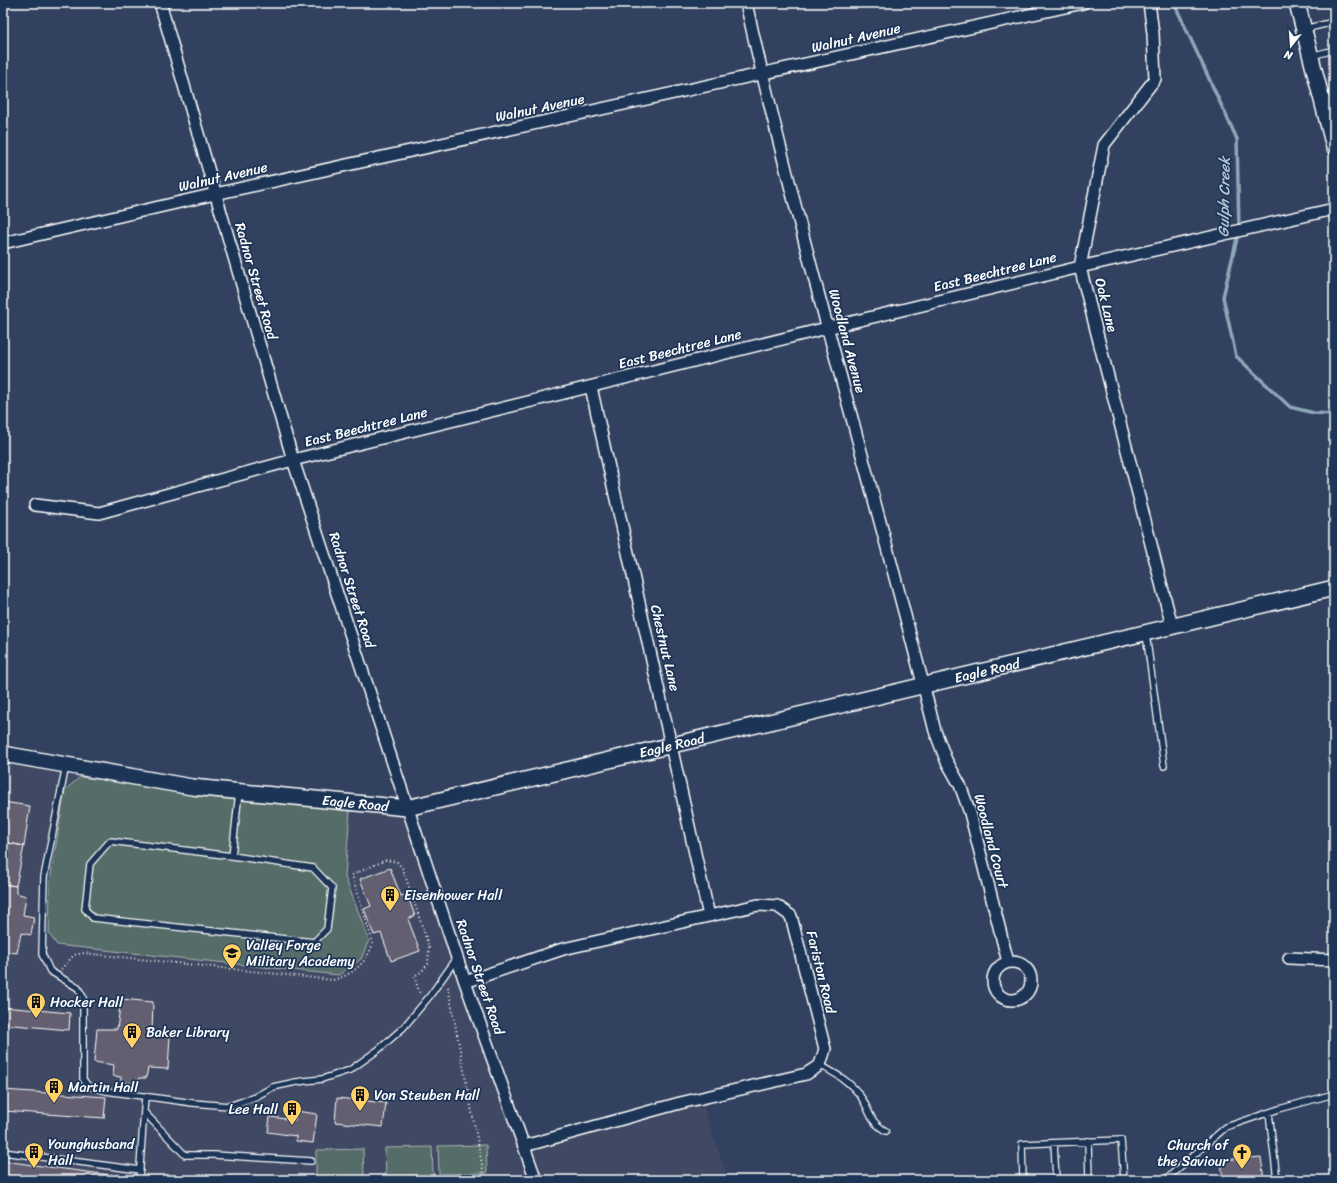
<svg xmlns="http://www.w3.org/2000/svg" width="1337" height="1183" font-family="Sriracha,sans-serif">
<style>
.built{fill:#414a64}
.green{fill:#566c67;stroke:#aab6b3}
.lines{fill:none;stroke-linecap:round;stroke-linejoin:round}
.stream{stroke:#8ea7b9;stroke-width:3.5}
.building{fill:#635e71;stroke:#fff}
.lane-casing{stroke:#fff;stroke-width:8}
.street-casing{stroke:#fff;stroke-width:14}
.secondary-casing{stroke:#fff;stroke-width:18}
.path{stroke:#fff;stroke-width:2;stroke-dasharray:1 3;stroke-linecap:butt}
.lane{stroke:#1d3557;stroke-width:5.5}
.street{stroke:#1d3557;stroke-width:11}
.secondary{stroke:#1d3557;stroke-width:15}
.labels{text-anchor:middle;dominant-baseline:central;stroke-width:3.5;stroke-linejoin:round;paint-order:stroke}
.street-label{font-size:14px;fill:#fff;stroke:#1d3557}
.poi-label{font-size:14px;fill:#fff;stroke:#1d3557;text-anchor:start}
.water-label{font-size:15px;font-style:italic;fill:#b4c4d1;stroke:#1d3557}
</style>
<rect width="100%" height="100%" fill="#32415f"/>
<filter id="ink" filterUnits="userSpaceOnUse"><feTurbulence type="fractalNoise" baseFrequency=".025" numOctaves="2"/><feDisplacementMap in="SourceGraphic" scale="8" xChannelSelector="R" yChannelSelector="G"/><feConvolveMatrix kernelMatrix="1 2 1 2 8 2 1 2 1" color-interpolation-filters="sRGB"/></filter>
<g filter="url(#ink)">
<path class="built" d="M 3,754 L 192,787 L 407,808 L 524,1146 L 701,1098 L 728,1180 L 3,1180 Z"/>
<path class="green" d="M 80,777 L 350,811 L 345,877 L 369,940 L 361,959 L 339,975 L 57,945 L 49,934 L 50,881 L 65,790 Z
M 486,1145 L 487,1173 L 439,1174 L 438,1146 Z
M 432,1147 L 433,1175 L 386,1176 L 385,1148 Z
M 363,1149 L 364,1177 L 316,1178 L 316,1150 Z"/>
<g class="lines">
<path class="stream" d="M 1174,3 L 1237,139 L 1239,230 L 1223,297 L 1236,356 L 1290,407 L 1314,413 L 1334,414"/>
</g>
<path class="building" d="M 3,802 L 30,806 L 24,846 L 3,842 Z
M 3,842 L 24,846 L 16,886 L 3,884 Z
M 390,868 L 401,896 L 407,894 L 415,916 L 408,919 L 420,951 L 391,961 L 381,933 L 374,935 L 364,909 L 371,906 L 360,879 Z
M 3,884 L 16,886 L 16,893 L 26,896 L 23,915 L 34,917 L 31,935 L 21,933 L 17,953 L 3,951 Z
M 121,999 L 153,1002 L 152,1035 L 170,1036 L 168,1069 L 148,1068 L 146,1078 L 139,1078 L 138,1084 L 121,1082 L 121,1077 L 113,1076 L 114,1065 L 94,1062 L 97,1029 L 117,1029 Z
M 3,1007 L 70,1013 L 69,1030 L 3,1024 Z
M 3,1090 L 106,1097 L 104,1118 L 3,1111 Z
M 337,1098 L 386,1103 L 383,1127 L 335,1122 Z
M 296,1111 L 317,1114 L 313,1143 L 296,1141 L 296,1136 L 268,1132 L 270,1117 L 295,1120 Z
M 1261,1157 L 1264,1180 L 1223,1180 L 1221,1160 Z
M 3,1161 L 126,1177 L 126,1180 L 3,1180 Z"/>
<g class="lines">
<g class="lane-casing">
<path id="lane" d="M 1304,29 L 1334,22
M 1311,56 L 1334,50
M 1146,634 L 1164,766
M 66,765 L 44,877 L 42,954 L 50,971 L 78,988 L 83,997 L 83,1079 L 88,1086 L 106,1091 L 193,1103 L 229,1106 L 255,1097 L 273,1087 L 296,1082 L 322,1079 L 350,1070 L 378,1050 L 403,1028 L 429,997 L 457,958
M 232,856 L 313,868 L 332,888 L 327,929 L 314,942 L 93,918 L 85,909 L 90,864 L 110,841 L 232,856 L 239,792
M 820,1065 C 836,1074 850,1081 861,1097 C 871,1111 868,1121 886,1131
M 144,1112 L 185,1155 L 214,1155 L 311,1161
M 1269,1113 L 1277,1180
M 1088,1141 L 1089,1180
M 1054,1143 L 1056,1180
M 3,1152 L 140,1170
M 139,1180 L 145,1096
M 1023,1180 L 1022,1144 L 1121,1140 L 1124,1180
M 1165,1180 L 1226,1127 L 1279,1109 L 1334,1094"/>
</g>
<g class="street-casing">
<path id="street" d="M 160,3 L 293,460 L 465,982 L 536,1180
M 746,3 C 801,248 874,488 935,731 L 946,760 L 960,785 L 970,813 L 1008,962
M 1149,3 L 1153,33 L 1155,79 L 1104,145 L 1080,267 L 1172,626
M 3,243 L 215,194 L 1083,3
M 591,387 L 709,916
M 35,505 L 99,513 L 293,460 L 827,328 L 1080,267 L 1334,209
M 1289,958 L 1334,960
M993 981a19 19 0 1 1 38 0a19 19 0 1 1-38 0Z
M 465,982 L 563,949 L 758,905 L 777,906 L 791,916 L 825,1049 L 820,1065 L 806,1074 L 680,1103 L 524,1146"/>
</g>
<g class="secondary-casing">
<g id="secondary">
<path d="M 1297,3 L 1334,147"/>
<path id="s1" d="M 3,754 L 192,787 L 407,808 L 1334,588"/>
</g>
</g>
<path class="path" d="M 61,969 L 74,955 L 84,953 L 333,980 C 352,975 367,963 373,943 L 352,875 L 386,860 L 397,862 L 403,869 L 429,947 L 428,964 L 421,972 L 414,976 L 420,994
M 448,987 L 485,1180"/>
<use href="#lane" class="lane"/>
<use href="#street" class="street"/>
<use href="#secondary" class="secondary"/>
</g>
</g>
<defs>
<g id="building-pin" transform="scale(1)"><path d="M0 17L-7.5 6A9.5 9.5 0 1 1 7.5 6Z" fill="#ffd166" stroke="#1d3557"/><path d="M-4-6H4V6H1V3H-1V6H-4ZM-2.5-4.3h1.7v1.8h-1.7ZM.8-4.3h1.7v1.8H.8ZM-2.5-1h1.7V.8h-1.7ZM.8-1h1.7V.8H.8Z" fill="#111"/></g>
<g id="university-pin" transform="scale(1)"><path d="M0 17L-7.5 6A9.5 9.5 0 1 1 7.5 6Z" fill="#ffd166" stroke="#1d3557"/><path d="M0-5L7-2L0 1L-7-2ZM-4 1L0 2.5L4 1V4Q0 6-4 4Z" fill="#111"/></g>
<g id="church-pin" transform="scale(1)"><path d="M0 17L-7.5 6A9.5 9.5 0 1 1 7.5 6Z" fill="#ffd166" stroke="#1d3557"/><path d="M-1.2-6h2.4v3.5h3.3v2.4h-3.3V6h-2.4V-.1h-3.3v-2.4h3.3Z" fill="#111"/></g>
</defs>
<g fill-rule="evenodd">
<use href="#building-pin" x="390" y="895"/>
<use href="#university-pin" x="232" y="953"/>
<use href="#building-pin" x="36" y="1002"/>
<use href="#building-pin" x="132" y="1032"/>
<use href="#building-pin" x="54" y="1087"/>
<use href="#building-pin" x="360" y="1095"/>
<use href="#building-pin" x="292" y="1109"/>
<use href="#building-pin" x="34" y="1152"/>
<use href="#church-pin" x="1242" y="1153"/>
</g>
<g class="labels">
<g class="street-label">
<text transform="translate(856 38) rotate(-13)">Walnut Avenue</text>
<text transform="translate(540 108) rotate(-12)">Walnut Avenue</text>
<text transform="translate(223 177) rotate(-13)">Walnut Avenue</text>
<text transform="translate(995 272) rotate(-14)">East Beechtree Lane</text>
<text transform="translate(256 281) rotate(74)">Radnor Street Road</text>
<text transform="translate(1106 305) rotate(76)">Oak Lane</text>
<text transform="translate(847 341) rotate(75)">Woodland Avenue</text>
<text transform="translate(680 349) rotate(-14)">East Beechtree Lane</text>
<text transform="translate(366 427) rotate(-14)">East Beechtree Lane</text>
<text transform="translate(352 590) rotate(72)">Radnor Street Road</text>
<text transform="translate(665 648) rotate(77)">Chestnut Lane</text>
<text stroke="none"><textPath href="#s1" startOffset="1004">Eagle Road</textPath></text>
<text stroke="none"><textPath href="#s1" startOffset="680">Eagle Road</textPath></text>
<text stroke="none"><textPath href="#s1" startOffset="356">Eagle Road</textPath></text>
<text transform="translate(991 841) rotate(75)">Woodland Court</text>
<text transform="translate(821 972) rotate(76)">Fariston Road</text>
<text transform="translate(480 977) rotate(71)">Radnor Street Road</text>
</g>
<g class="poi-label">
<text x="404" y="895">Eisenhower Hall</text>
<text x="246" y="945">Valley Forge<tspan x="246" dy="16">Military Academy</tspan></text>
<text x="50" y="1002">Hocker Hall</text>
<text x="146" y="1032">Baker Library</text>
<text x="68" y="1087">Martin Hall</text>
<text x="374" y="1095">Von Steuben Hall</text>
<text x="278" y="1109" text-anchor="end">Lee Hall</text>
<text x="48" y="1144">Younghusband<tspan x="48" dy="16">Hall</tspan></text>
<text x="1228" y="1145" text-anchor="end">Church of<tspan x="1228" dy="16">the Saviour</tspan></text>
</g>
<g class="water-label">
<text transform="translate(1224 197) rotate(-89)">Gulph Creek</text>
</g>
</g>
<rect width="1337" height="1183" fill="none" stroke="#1d3557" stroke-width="16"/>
<rect x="8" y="8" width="1321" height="1167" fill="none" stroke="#fff" stroke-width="1.5" filter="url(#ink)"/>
<g transform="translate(1291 46) rotate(197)" stroke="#1d3557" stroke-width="3" paint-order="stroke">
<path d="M0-3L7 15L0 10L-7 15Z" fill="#ffffff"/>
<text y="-6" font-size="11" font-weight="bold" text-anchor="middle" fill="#ffffff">N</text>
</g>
</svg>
